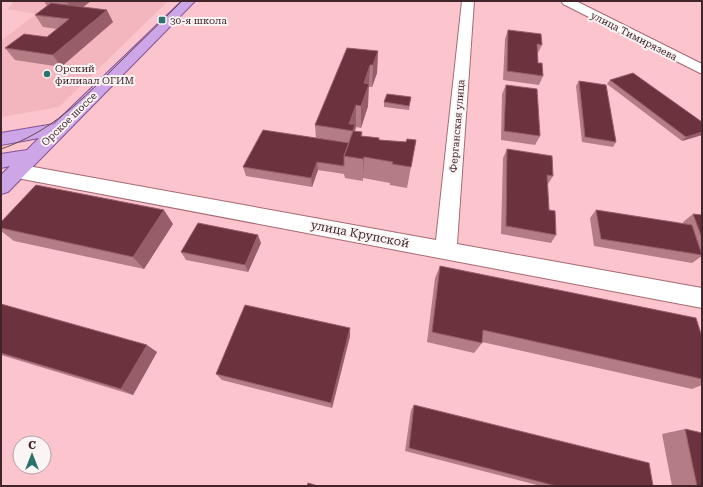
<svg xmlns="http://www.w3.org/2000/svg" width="703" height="487" font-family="'Roboto Serif',serif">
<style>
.built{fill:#f3b6be}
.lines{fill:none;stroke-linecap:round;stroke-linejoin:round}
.minor-casing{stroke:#a76973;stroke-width:2}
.major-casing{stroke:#85529a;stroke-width:2}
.minor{fill:#fff;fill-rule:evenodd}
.major{fill:#cca6e7;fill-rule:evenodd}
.tram{stroke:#6c4a50;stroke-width:1}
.wall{fill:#b47c85}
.shaded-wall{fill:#975e69}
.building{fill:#6c333e;stroke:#975e69}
.poi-dot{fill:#29726e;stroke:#fbf4f5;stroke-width:1.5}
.labels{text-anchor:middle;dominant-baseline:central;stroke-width:4;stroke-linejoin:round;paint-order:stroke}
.far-poi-label{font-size:10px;fill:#40252a;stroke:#fbf4f5;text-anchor:start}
.far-street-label{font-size:10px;fill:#40252a;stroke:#fbf4f5}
.street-label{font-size:12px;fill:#40252a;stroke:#fbf4f5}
</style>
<rect width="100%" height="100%" fill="#fcc4cc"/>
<path class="built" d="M 14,1 L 168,1 L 59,107 L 1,117 L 1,41 L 36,14 L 8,9 Z"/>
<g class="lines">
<g class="minor-casing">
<path id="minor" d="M 462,1 L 474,1 L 457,244 L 702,288 L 702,308 L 17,178 L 11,176 L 8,171 L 11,166 L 17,164 L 436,240 Z
M 561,1 L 576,1 L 702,64 L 702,74 L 563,4 Z"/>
</g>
<g class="major-casing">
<path id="major" d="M 182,1 L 195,1 L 8,192 L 1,194 L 1,175 L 10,166 L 1,168 L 1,154 L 27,150 L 39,138 L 1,145 L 1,133 L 54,124 Z"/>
</g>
<use href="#minor" class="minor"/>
<use href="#major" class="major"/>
<path class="tram" d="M 1,149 C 51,132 82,100 119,63 C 140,42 161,22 182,1"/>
</g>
<path class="wall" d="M 44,1 L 91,1 L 83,7 L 113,22 L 61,67 L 15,60 L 5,48 L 47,37 L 57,29 L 43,27 L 35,15 L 47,6 Z
M 508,30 L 542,45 L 538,53 L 538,63 L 543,76 L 539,85 L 503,80 L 505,39 Z
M 378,51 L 377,73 L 372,87 L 369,87 L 368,89 L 368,106 L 361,128 L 356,127 L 355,131 L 362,136 L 379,138 L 379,140 L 406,142 L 416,140 L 407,188 L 390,185 L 390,183 L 363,178 L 363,181 L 345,178 L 344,174 L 318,170 L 312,187 L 246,176 L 243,167 L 316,138 L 315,125 Z
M 610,80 L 702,122 L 702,135 L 682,141 L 607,84 Z
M 579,81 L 616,142 L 613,147 L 582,142 L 576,86 Z
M 506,85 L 540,136 L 535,145 L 501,140 L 502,94 Z
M 411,97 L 409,110 L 384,107 L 384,102 Z
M 507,149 L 553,176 L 548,184 L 547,184 L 549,210 L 556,235 L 551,243 L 501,234 L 503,158 Z
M 596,210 L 684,224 L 683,222 L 693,214 L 702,215 L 702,256 L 692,263 L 594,246 L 590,218 Z
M 1,222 L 173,224 L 144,269 L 14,241 L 1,231 Z
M 261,243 L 248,272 L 186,260 L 181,252 Z
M 440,266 L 702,337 L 702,385 L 692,389 L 482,342 L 482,343 L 474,353 L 427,342 L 435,278 Z
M 1,304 L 157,352 L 133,395 L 1,355 Z
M 350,336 L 332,408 L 222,380 L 216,374 Z
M 414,405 L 653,486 L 541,486 L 405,451 L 411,410 Z
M 685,429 L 702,486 L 672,486 L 662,434 Z"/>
<path class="shaded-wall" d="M 69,1 L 91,1 L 74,14 L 67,2 Z
M 107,10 L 113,22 L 61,67 L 53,55 Z
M 378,51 L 377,73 L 372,87 L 373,65 Z
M 370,65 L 368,106 L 361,128 L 361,106 L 364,83 Z
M 356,105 L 356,127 L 355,130 L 355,146 L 353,131 L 349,124 Z
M 702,132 L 702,135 L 682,141 L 686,137 Z
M 364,157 L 363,178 L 363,181 L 363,159 Z
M 317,162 L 318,170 L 312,187 L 311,178 Z
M 164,210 L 173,224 L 144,269 L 133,257 Z
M 258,235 L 261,243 L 248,272 L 245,265 Z
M 350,328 L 350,336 L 332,408 L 331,403 Z
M 147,345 L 157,352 L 133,395 L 121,389 Z"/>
<path class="building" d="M 55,1 L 69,1 L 67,2 Z
M 51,3 L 107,10 L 53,55 L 5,48 L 24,34 L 47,37 L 69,19 L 35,15 Z
M 508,30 L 541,34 L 542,45 L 537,44 L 538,63 L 542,63 L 543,76 L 507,71 Z
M 347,48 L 378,51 L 373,65 L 370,65 L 364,83 L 369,84 L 361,106 L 356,105 L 349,124 L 355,124 L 353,131 L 362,132 L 361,136 L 379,138 L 379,140 L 406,142 L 407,139 L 416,140 L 411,167 L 392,164 L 393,162 L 364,157 L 363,159 L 344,156 L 353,131 L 315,125 Z
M 633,73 L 702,122 L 702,132 L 686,137 L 610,80 Z
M 579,81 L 606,85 L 616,142 L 585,137 Z
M 506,85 L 537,89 L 540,136 L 504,131 Z
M 387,94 L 411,97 L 409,106 L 384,102 Z
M 263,130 L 349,143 L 344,156 L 344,166 L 317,162 L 311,178 L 243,167 Z
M 507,149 L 552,156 L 553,176 L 547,175 L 549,210 L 555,211 L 556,235 L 506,226 Z
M 36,185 L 164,210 L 133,257 L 1,228 L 1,222 Z
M 596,210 L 692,225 L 702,255 L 601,239 Z
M 693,214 L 702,215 L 702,238 Z
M 198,223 L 258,235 L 245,265 L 181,252 Z
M 440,266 L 696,318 L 702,337 L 702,379 L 483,330 L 482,343 L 432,332 Z
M 1,304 L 147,345 L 121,389 L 1,353 Z
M 245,305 L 350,328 L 331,403 L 216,374 Z
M 414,405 L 649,463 L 653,486 L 556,486 L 409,448 Z
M 685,429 L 702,433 L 702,486 L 697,486 Z
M 308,483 L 318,486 L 307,486 Z"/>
<g class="poi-dot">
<rect x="158" y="16" width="8" height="8" rx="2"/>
<circle cx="47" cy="74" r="4"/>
</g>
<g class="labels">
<g class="far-poi-label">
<text x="170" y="20">30-я школа</text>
<text x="55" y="68">Орский<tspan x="55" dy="12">филиаал ОГИМ</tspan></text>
</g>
<g class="far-street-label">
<text transform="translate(634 36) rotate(27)">улица Тимирязева</text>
<text transform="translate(69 119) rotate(-44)">Орское шоссе</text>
<text transform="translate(457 126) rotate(-85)">Ферганская улица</text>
</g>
<g class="street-label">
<text transform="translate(360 234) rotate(11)">улица Крупской</text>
</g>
</g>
<rect width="703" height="487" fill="none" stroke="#40252a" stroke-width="4"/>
<g transform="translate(32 455)"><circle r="19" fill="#fbf4f5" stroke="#b0a1a4"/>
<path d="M0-3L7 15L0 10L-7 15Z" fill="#29726e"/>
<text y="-6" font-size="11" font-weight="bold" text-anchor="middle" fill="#40252a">С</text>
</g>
</svg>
